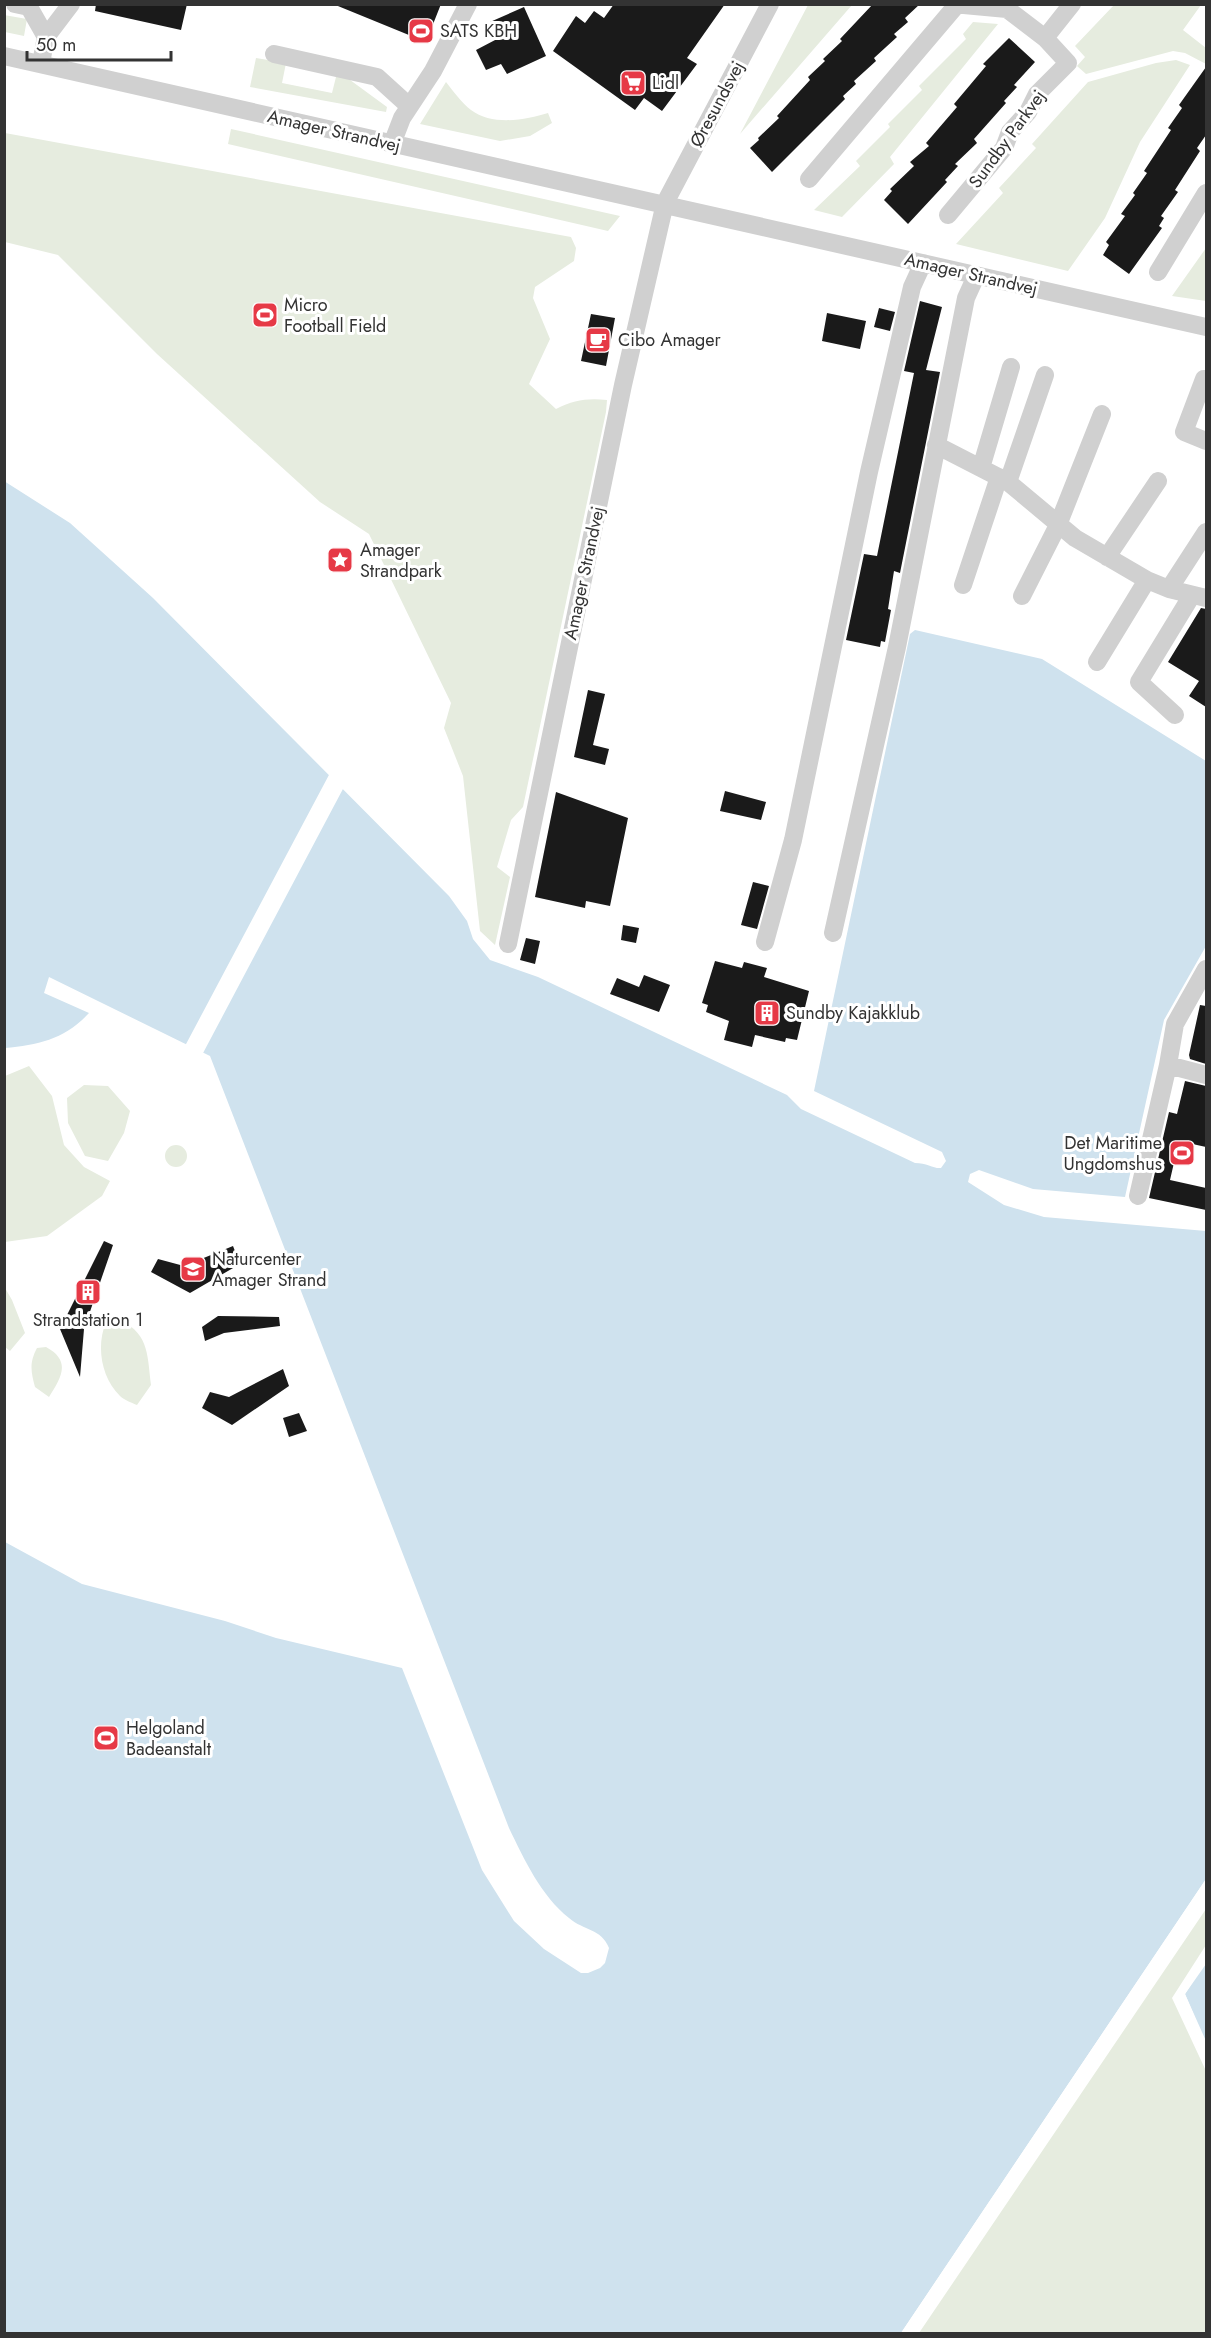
<svg xmlns="http://www.w3.org/2000/svg" width="1211" height="2338" font-family="Jost,sans-serif">
<style>
.green{fill:#e6ecdf}
.water{fill:#cfe2ee}
.pier{fill:#fff}
.building{fill:#1a1a1a}
.lines{fill:none;stroke-linecap:round;stroke-linejoin:round}
.minor{stroke:#d0d0d0;stroke-width:18}
.labels{text-anchor:middle;dominant-baseline:central;stroke-width:6;stroke-linejoin:round;paint-order:stroke}
.poi-label{font-size:18px;fill:#333;stroke:#fff;text-anchor:start}
.street-label{font-size:18px;fill:#333;stroke:#fff}
</style>
<rect width="100%" height="100%" fill="#fff"/>
<path class="green" d="M 808,5 L 852,5 L 740,134 Z
M 1114,5 L 1201,5 L 1183,30 L 1206,48 L 1206,64 L 1185,53 L 1173,51 L 1086,74 L 1077,66 L 1085,57 L 1075,46 Z
M 4,15 L 27,19 L 24,36 L 5,32 Z
M 973,22 L 998,24 L 890,157 L 894,164 L 842,217 L 814,210 L 860,166 L 856,161 L 890,127 L 888,124 L 922,90 L 919,86 L 966,39 L 963,34 Z
M 256,58 L 286,63 L 282,83 L 332,93 L 336,77 L 346,77 L 387,107 L 386,112 L 250,87 Z
M 1176,60 L 1190,65 L 1140,142 L 1105,218 L 1068,271 L 956,244 L 1003,193 L 999,188 L 1036,148 L 1032,144 L 1088,82 L 1156,63 Z
M 446,82 C 453,91 462,103 471,110 C 492,126 526,120 548,113 L 552,123 L 530,136 L 500,141 L 420,124 Z
M 231,129 L 620,216 L 608,231 L 228,144 Z
M 5,133 L 571,237 L 576,248 L 574,261 L 535,287 L 533,298 L 550,339 L 529,384 L 556,409 C 574,400 587,398 607,400 L 606,412 L 523,807 L 511,820 L 497,867 L 510,877 L 495,945 L 480,931 L 463,776 L 444,728 L 451,703 L 369,534 L 320,502 L 157,354 L 58,255 L 5,242 Z
M 1206,248 L 1206,301 L 1172,296 Z
M 29,1066 L 52,1096 L 64,1145 L 84,1167 L 110,1181 L 102,1196 L 47,1236 L 5,1242 L 5,1076 Z
M 84,1085 L 108,1086 L 130,1111 L 124,1133 L 108,1161 L 85,1156 L 68,1123 L 67,1098 Z
M165 1156a11 11 0 1 1 22 0a11 11 0 1 1-22 0Z
M 5,1288 L 12,1300 L 25,1333 L 10,1351 L 5,1347 Z
M 115,1317 C 149,1333 147,1351 151,1385 L 137,1405 C 132,1403 124,1400 120,1396 C 101,1377 96,1346 106,1322 Z
M 46,1347 C 72,1361 61,1378 49,1397 L 35,1387 C 31,1372 29,1363 37,1348 Z
M 1206,1909 L 1206,1945 L 1172,1998 L 1206,2071 L 1206,2333 L 919,2333 Z"/>
<path class="water" d="M 4,481 L 70,523 L 153,598 L 449,896 L 467,921 L 473,939 L 490,960 L 538,977 L 787,1095 L 801,1109 L 915,1163 C 927,1163 934,1169 941,1168 L 946,1161 L 942,1152 L 814,1091 L 910,634 L 915,630 L 1042,659 L 1206,761 L 1206,946 L 1164,1020 L 1125,1197 L 1033,1189 L 979,1170 L 970,1174 L 968,1182 L 1004,1205 L 1044,1217 L 1206,1231 L 1206,1879 L 901,2333 L 5,2333 L 5,1542 L 82,1584 L 225,1621 L 276,1638 L 402,1668 L 482,1870 L 514,1921 L 544,1949 L 581,1973 L 588,1973 L 600,1968 L 605,1963 L 609,1948 C 601,1928 584,1931 569,1918 C 541,1896 524,1859 509,1828 L 210,1056 L 49,977 L 44,993 L 89,1013 C 65,1039 39,1045 5,1048 Z
M 1206,1964 L 1206,2041 L 1185,1994 Z"/>
<path class="pier" d="M 330,773 L 344,787 L 202,1055 L 185,1046 Z
M 1206,1879 L 1206,1884 L 1032,2146 L 904,2334 L 901,2333 Z
M 1206,1961 L 1185,1994 L 1206,2044 L 1182,1995 Z"/>
<path class="building" d="M 96,4 L 187,4 L 181,30 L 95,11 Z
M 333,4 L 441,4 L 426,42 Z
M 614,4 L 725,4 L 687,58 L 697,64 L 662,111 L 644,98 L 635,110 L 553,51 L 576,16 L 585,23 L 594,11 L 604,18 Z
M 873,4 L 920,4 L 905,18 L 908,22 L 894,34 L 897,37 L 874,58 L 876,61 L 854,81 L 856,84 L 843,96 L 845,99 L 772,172 L 750,148 L 759,140 L 758,138 L 779,118 L 777,116 L 810,80 L 808,77 L 825,61 L 823,59 L 842,41 L 840,39 Z
M 524,7 L 546,56 L 507,74 L 501,64 L 486,70 L 476,50 L 497,39 L 490,22 Z
M 1009,38 L 1035,62 L 1014,85 L 1017,87 L 1004,101 L 1006,103 L 974,139 L 977,143 L 955,164 L 958,166 L 945,180 L 947,182 L 908,224 L 884,200 L 892,191 L 890,189 L 914,166 L 910,162 L 929,146 L 926,143 L 957,107 L 954,104 L 986,66 L 983,64 Z
M 1206,67 L 1206,135 L 1197,148 L 1200,151 L 1175,190 L 1178,192 L 1161,216 L 1164,218 L 1159,226 L 1162,228 L 1129,274 L 1103,255 L 1109,245 L 1106,242 L 1125,216 L 1121,214 L 1135,195 L 1133,193 L 1147,173 L 1144,171 L 1171,130 L 1168,128 L 1182,108 L 1179,105 Z
M 920,301 L 942,307 L 926,370 L 940,372 L 900,573 L 894,571 L 888,609 L 891,610 L 885,642 L 881,641 L 880,647 L 846,640 L 864,554 L 877,556 L 914,373 L 904,371 Z
M 879,308 L 895,312 L 890,331 L 874,327 Z
M 827,313 L 866,321 L 860,349 L 822,341 Z
M 591,314 L 615,318 L 606,366 L 581,361 Z
M 1201,608 L 1206,609 L 1206,707 L 1189,696 L 1199,681 L 1168,662 Z
M 588,690 L 605,694 L 593,745 L 609,749 L 605,765 L 574,757 Z
M 725,791 L 766,802 L 761,820 L 720,811 Z
M 556,792 L 628,818 L 610,906 L 586,901 L 585,908 L 535,897 Z
M 753,882 L 769,886 L 757,929 L 741,925 Z
M 623,925 L 639,928 L 636,943 L 621,940 Z
M 526,938 L 540,941 L 535,964 L 520,960 Z
M 715,961 L 742,968 L 744,962 L 767,968 L 764,977 L 809,991 L 797,1040 L 786,1038 L 785,1042 L 755,1035 L 752,1047 L 724,1040 L 729,1021 L 706,1012 L 708,1005 L 702,1003 Z
M 644,975 L 670,985 L 659,1012 L 610,994 L 617,978 L 639,987 Z
M 1200,1005 L 1206,1006 L 1206,1064 L 1190,1059 L 1189,1055 Z
M 1185,1081 L 1206,1086 L 1206,1147 L 1179,1141 L 1170,1180 L 1206,1188 L 1206,1210 L 1149,1198 L 1169,1112 L 1177,1114 Z
M 104,1241 L 113,1245 L 84,1329 L 80,1377 L 60,1329 Z
M 233,1246 L 240,1264 L 190,1293 L 151,1272 L 158,1259 L 184,1266 Z
M 218,1316 L 279,1317 L 280,1326 L 224,1333 L 205,1341 L 202,1327 Z
M 283,1369 L 289,1386 L 232,1425 L 202,1408 L 210,1392 L 229,1397 Z
M 299,1413 L 307,1431 L 289,1437 L 283,1418 Z"/>
<g class="lines">
<path class="minor" d="M 15,4 L 29,7 L 46,37 L 41,63
M 46,37 L 71,4
M 1045,38 L 1072,4
M 274,54 L 377,77 L 409,106
M 4,56 L 1206,327
M 392,144 L 402,118 L 433,71 L 468,4
M 809,179 L 955,7
M 948,215 L 1004,148 L 1010,132 L 1028,112 L 1037,94 L 1068,63 L 1045,38 L 1007,9 L 953,4
M 1158,272 L 1206,193
M 1206,379 L 1204,379 L 1184,432 L 1206,441
M 936,445 L 1008,482 L 1075,538 L 1147,580 L 1169,589 L 1206,598
M 981,468 L 1011,367
M 1008,482 L 1045,375
M 1107,557 L 1158,481
M 963,585 L 999,477
M 1169,589 L 1206,532
M 1022,596 L 1058,525 L 1102,414
M 1097,662 L 1147,580
M 1175,715 L 1139,682 L 1192,595
M 833,933 L 897,647 L 966,298 L 976,276
M 765,942 L 793,840 L 869,472 L 912,287 L 923,263
M 508,944 L 623,385 L 665,203 L 770,4
M 1206,969 L 1175,1024 L 1168,1065 L 1206,1075
M 1138,1196 L 1168,1065"/>
</g>
<defs>
<g id="stadium-square" transform="scale(1.35)"><rect x="-9" y="-9" width="18" height="18" rx="4" fill="#e63946" stroke="#fff"/><path d="M0-5a6.5 5 0 1 0 0 10a6.5 5 0 1 0 0-10ZM-3.5-1.8h7v3.6h-7Z" fill="#fff"/></g>
<g id="supermarket-square" transform="scale(1.35)"><rect x="-9" y="-9" width="18" height="18" rx="4" fill="#e63946" stroke="#fff"/><path d="M-6-5.5h2.5l.6 2H6L4.5 2H-2.5L-4.4-4H-6ZM-1.5 3.2a1.3 1.3 0 1 0 .1 0ZM3 3.2a1.3 1.3 0 1 0 .1 0Z" fill="#fff"/></g>
<g id="cafe-square" transform="scale(1.35)"><rect x="-9" y="-9" width="18" height="18" rx="4" fill="#e63946" stroke="#fff"/><path d="M-5.5-4.5H6V0H3Q3 3.5 0 3.5H-2.5Q-5.5 3.5-5.5 0ZM3-3.2v2h1.7v-2ZM-6 4.5H4V6H-6Z" fill="#fff"/></g>
<g id="sight-square" transform="scale(1.35)"><rect x="-9" y="-9" width="18" height="18" rx="4" fill="#e63946" stroke="#fff"/><path d="M0-6L1.8-2.2L6-1.7L2.9 1.2L3.7 5.4L0 3.3L-3.7 5.4L-2.9 1.2L-6-1.7L-1.8-2.2Z" fill="#fff"/></g>
<g id="building-square" transform="scale(1.35)"><rect x="-9" y="-9" width="18" height="18" rx="4" fill="#e63946" stroke="#fff"/><path d="M-4-6H4V6H1V3H-1V6H-4ZM-2.5-4.3h1.7v1.8h-1.7ZM.8-4.3h1.7v1.8H.8ZM-2.5-1h1.7V.8h-1.7ZM.8-1h1.7V.8H.8Z" fill="#fff"/></g>
<g id="school-square" transform="scale(1.35)"><rect x="-9" y="-9" width="18" height="18" rx="4" fill="#e63946" stroke="#fff"/><path d="M0-5L7-2L0 1L-7-2ZM-4 1L0 2.5L4 1V4Q0 6-4 4Z" fill="#fff"/></g>
</defs>
<g fill-rule="evenodd">
<use href="#stadium-square" x="421" y="31"/>
<use href="#supermarket-square" x="633" y="83"/>
<use href="#stadium-square" x="265" y="315"/>
<use href="#cafe-square" x="598" y="340"/>
<use href="#sight-square" x="340" y="560"/>
<use href="#building-square" x="767" y="1013"/>
<use href="#stadium-square" x="1182" y="1153"/>
<use href="#school-square" x="193" y="1269"/>
<use href="#building-square" x="88" y="1292"/>
<use href="#stadium-square" x="106" y="1738"/>
</g>
<g class="labels">
<g class="poi-label">
<text x="440" y="31">SATS KBH</text>
<text x="652" y="83">Lidl</text>
<text x="284" y="305">Micro<tspan x="284" dy="21">Football Field</tspan></text>
<text x="618" y="340">Cibo Amager</text>
<text x="360" y="550">Amager<tspan x="360" dy="21">Strandpark</tspan></text>
<text x="786" y="1013">Sundby Kajakklub</text>
<text x="1162" y="1143" text-anchor="end">Det Maritime<tspan x="1162" dy="21">Ungdomshus</tspan></text>
<text x="212" y="1259">Naturcenter<tspan x="212" dy="21">Amager Strand</tspan></text>
<text x="88" y="1320" text-anchor="middle">Strandstation 1</text>
<text x="126" y="1728">Helgoland<tspan x="126" dy="21">Badeanstalt</tspan></text>
</g>
<g class="street-label">
<text transform="translate(717 104) rotate(-62)">Øresundsvej</text>
<text transform="translate(334 131) rotate(13)">Amager Strandvej</text>
<text transform="translate(1007 139) rotate(-54)">Sundby Parkvej</text>
<text transform="translate(971 274) rotate(13)">Amager Strandvej</text>
<text transform="translate(584 573) rotate(-78)">Amager Strandvej</text>
</g>
</g>
<rect width="1211" height="2338" fill="none" stroke="#333333" stroke-width="12"/>
<path d="M27 51v9h144v-9" fill="none" stroke="#333333" stroke-width="3"/>
<text x="36" y="51" font-size="18" fill="#333333" stroke="#ffffff" stroke-width="4.5" paint-order="stroke">50 m</text>
</svg>
